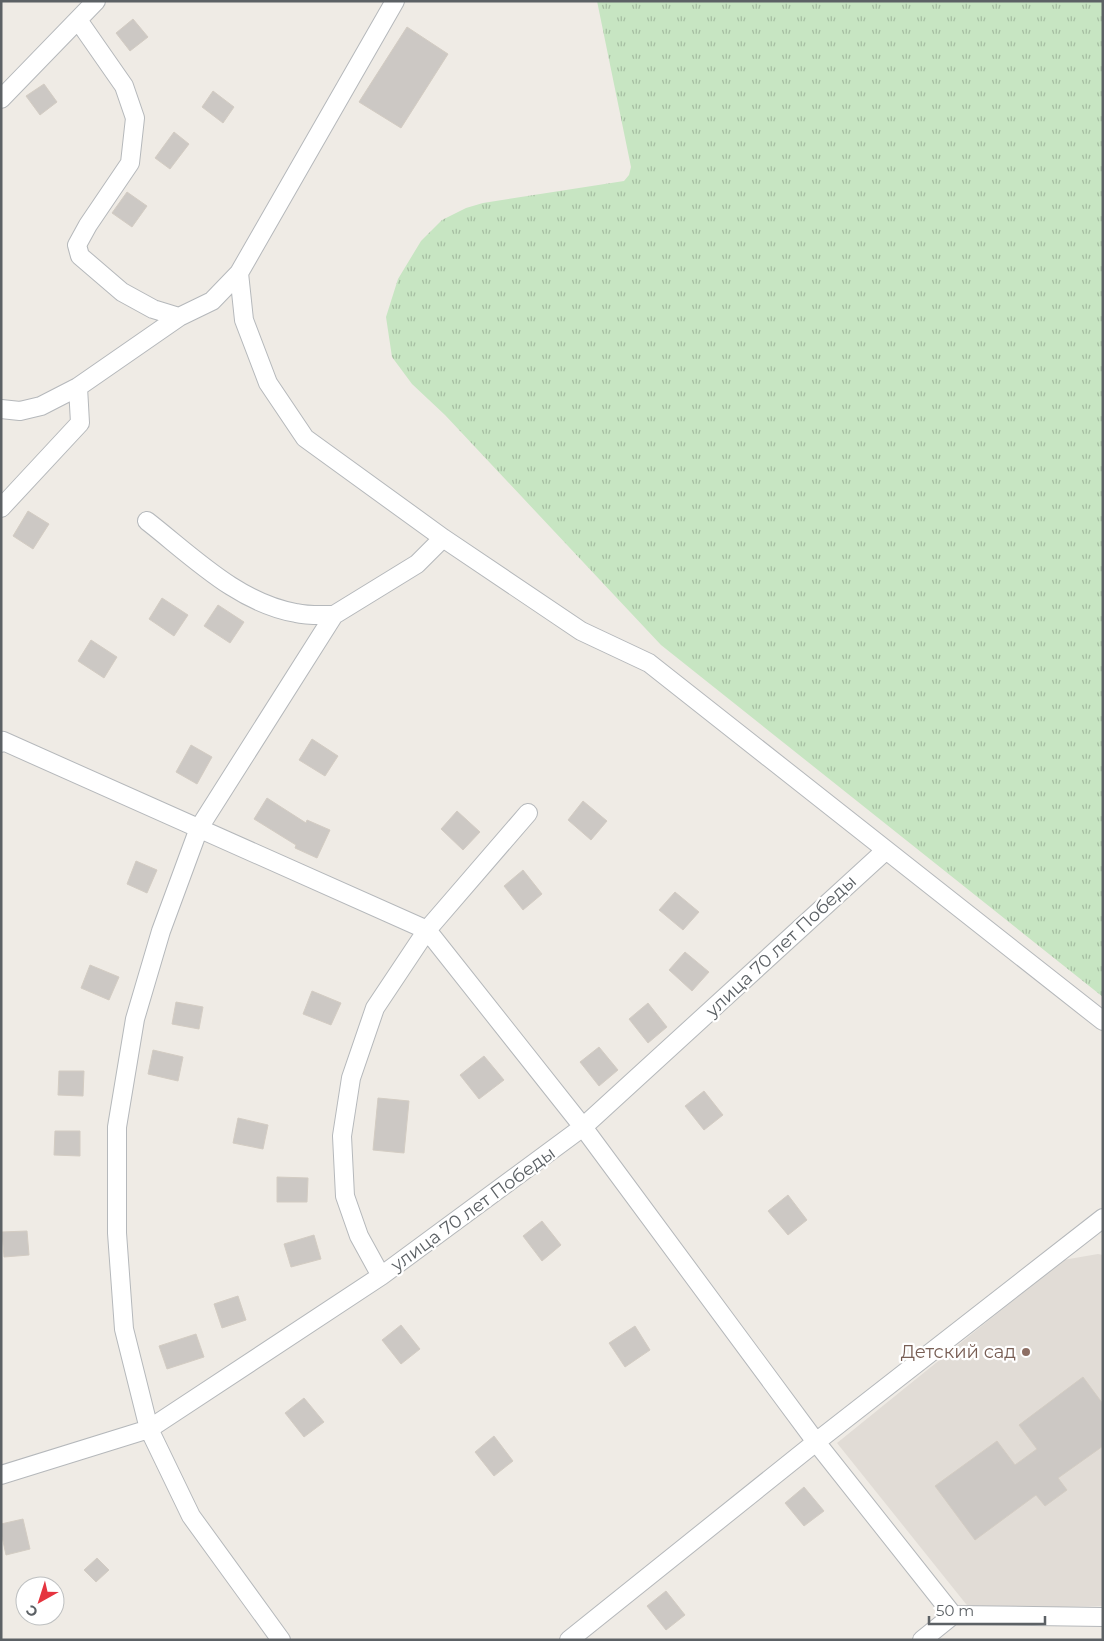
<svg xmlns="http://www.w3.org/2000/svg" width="1104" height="1641" font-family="Montserrat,sans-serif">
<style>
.education{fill:#e1dcd6}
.grass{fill:url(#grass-tufts)}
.building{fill:#ccc8c4;stroke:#d3ccc3}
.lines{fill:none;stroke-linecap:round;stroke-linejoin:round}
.minor-casing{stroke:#b5b8bb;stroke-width:20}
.minor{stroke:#fff;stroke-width:18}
.education-dot{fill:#8d6e63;stroke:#fff;stroke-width:2}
.labels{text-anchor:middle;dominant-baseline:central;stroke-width:4.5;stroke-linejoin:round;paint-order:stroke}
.street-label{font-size:18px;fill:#5c6165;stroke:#fff}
.education-label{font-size:18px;fill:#785e54;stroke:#fff;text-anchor:end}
</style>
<defs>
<pattern id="grass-tufts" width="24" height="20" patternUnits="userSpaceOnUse" patternTransform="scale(1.25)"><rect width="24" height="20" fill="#c7e5c2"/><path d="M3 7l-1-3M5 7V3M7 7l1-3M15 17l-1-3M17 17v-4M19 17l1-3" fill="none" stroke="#a5bda1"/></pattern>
</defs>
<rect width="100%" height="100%" fill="#efebe5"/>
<path class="education" d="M 1098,1254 L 1103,1255 L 1103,1606 L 970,1609 L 837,1443 L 1063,1260 Z"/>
<path class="grass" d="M 597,1 L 1103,1 L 1103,997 L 661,645 L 445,415 L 412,384 L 392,357 L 386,317 L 398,279 L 421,241 L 442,220 L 466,208 L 483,203 L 624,181 L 629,175 L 631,167 Z"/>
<path class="building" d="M 133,19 L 148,37 L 130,51 L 116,33 Z
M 407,27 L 448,54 L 401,128 L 359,102 Z
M 44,84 L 57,102 L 40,115 L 26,96 Z
M 213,91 L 234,107 L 223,123 L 202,107 Z
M 174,132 L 189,144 L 170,169 L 155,158 Z
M 127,192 L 147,206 L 132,227 L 112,213 Z
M 28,511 L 49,524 L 33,549 L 13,536 Z
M 162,598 L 188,615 L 174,636 L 149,619 Z
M 218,605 L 244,622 L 230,643 L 204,626 Z
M 91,640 L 117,657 L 104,678 L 78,661 Z
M 312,739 L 338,756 L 325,776 L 299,760 Z
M 191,745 L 212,757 L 197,784 L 176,772 Z
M 267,798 L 306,823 L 307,820 L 330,830 L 317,858 L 295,848 L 296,845 L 254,819 Z
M 583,801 L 607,821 L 591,840 L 568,820 Z
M 457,811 L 480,832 L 463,850 L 441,829 Z
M 136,861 L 157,870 L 147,893 L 127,884 Z
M 523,870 L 542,894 L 523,910 L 504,886 Z
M 675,892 L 699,912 L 683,930 L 659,910 Z
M 685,952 L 709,972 L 692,991 L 669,970 Z
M 90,965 L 119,977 L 109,1000 L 81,988 Z
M 312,991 L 341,1003 L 331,1025 L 303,1014 Z
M 176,1002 L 203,1007 L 199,1029 L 172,1024 Z
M 648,1003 L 667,1027 L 648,1043 L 629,1019 Z
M 599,1047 L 618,1070 L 599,1086 L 580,1062 Z
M 153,1050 L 183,1057 L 178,1081 L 148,1074 Z
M 484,1056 L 504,1080 L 479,1099 L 460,1075 Z
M 59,1071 L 84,1071 L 83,1096 L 58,1095 Z
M 704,1091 L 723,1115 L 704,1130 L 685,1106 Z
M 378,1098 L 409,1101 L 404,1153 L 373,1150 Z
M 238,1118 L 268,1125 L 263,1149 L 233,1143 Z
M 55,1131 L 80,1131 L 80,1156 L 54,1155 Z
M 277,1177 L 308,1178 L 307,1202 L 277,1202 Z
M 788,1195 L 807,1220 L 788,1235 L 768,1211 Z
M 542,1221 L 561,1245 L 542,1261 L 523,1236 Z
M 27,1231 L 29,1255 L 4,1257 L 2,1232 Z
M 314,1235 L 321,1259 L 291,1267 L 284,1244 Z
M 238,1296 L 246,1320 L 222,1328 L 214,1304 Z
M 401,1325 L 420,1349 L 401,1364 L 382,1340 Z
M 635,1326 L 650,1350 L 625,1367 L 609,1343 Z
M 196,1334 L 204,1357 L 167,1369 L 159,1346 Z
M 1083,1377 L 1103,1404 L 1103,1446 L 1058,1478 L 1067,1490 L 1045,1506 L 1036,1495 L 975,1540 L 935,1486 L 997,1441 L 1015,1465 L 1037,1449 L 1019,1425 Z
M 304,1398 L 324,1422 L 304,1437 L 285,1413 Z
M 494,1436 L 513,1461 L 494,1476 L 475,1452 Z
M 804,1487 L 824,1511 L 804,1526 L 785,1503 Z
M 23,1519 L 30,1549 L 6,1555 L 1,1532 L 1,1524 Z
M 97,1558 L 109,1570 L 96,1582 L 84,1570 Z
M 666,1591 L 685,1615 L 666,1630 L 647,1606 Z"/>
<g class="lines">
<g class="minor-casing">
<path id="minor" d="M 78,20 L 124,86 L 135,118 L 130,163 L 88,225 L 77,245 L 80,256 L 122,292 L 153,309 L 179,317
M 1,99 L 96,1
M 239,273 L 244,320 L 268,383 L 305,438 L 443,538 L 581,631 L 649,663 L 1103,1021
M 1,409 L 20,411 L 41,406 L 78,387 L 179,317 L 212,301 L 239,273 L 395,1
M 1,508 L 80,423 L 78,387
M 147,521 C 192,556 238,603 296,613 C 308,616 322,615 334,615
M 1,743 L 3,741 L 427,930 L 583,1127 L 816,1442 L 953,1615
M 381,1276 L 359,1236 L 345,1196 L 342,1136 L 351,1078 L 375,1008 L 427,930 L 528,813
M 1,1475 L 149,1429 L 381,1276 L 583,1127 L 885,851
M 281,1640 L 191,1516 L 149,1429 L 124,1329 L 117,1233 L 117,1127 L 135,1019 L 161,931 L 199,828 L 334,615 L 417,564 L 443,538
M 569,1640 L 816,1442 L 1103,1218
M 922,1640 L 953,1615 L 1103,1617"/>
</g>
<use href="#minor" class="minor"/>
</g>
<circle class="education-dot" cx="1026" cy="1352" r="5"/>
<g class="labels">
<g class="street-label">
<text transform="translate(781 946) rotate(-43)">улица 70 лет Победы</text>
<text transform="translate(473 1209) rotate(-36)">улица 70 лет Победы</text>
</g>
<g class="education-label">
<text x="1016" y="1352">Детский сад</text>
</g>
</g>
<rect width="1104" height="1641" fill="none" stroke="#5c6165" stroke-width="5"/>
<g transform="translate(40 1601) rotate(219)"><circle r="24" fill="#ffffff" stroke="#bec0c1"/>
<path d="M0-4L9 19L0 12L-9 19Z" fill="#e5343f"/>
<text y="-8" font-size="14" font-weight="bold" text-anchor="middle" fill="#5c6165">С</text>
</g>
<path d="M929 1616v8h116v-8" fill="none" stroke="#5c6165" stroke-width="2.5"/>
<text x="936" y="1616" font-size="15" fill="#5c6165" stroke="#ffffff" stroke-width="4" paint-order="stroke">50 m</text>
</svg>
